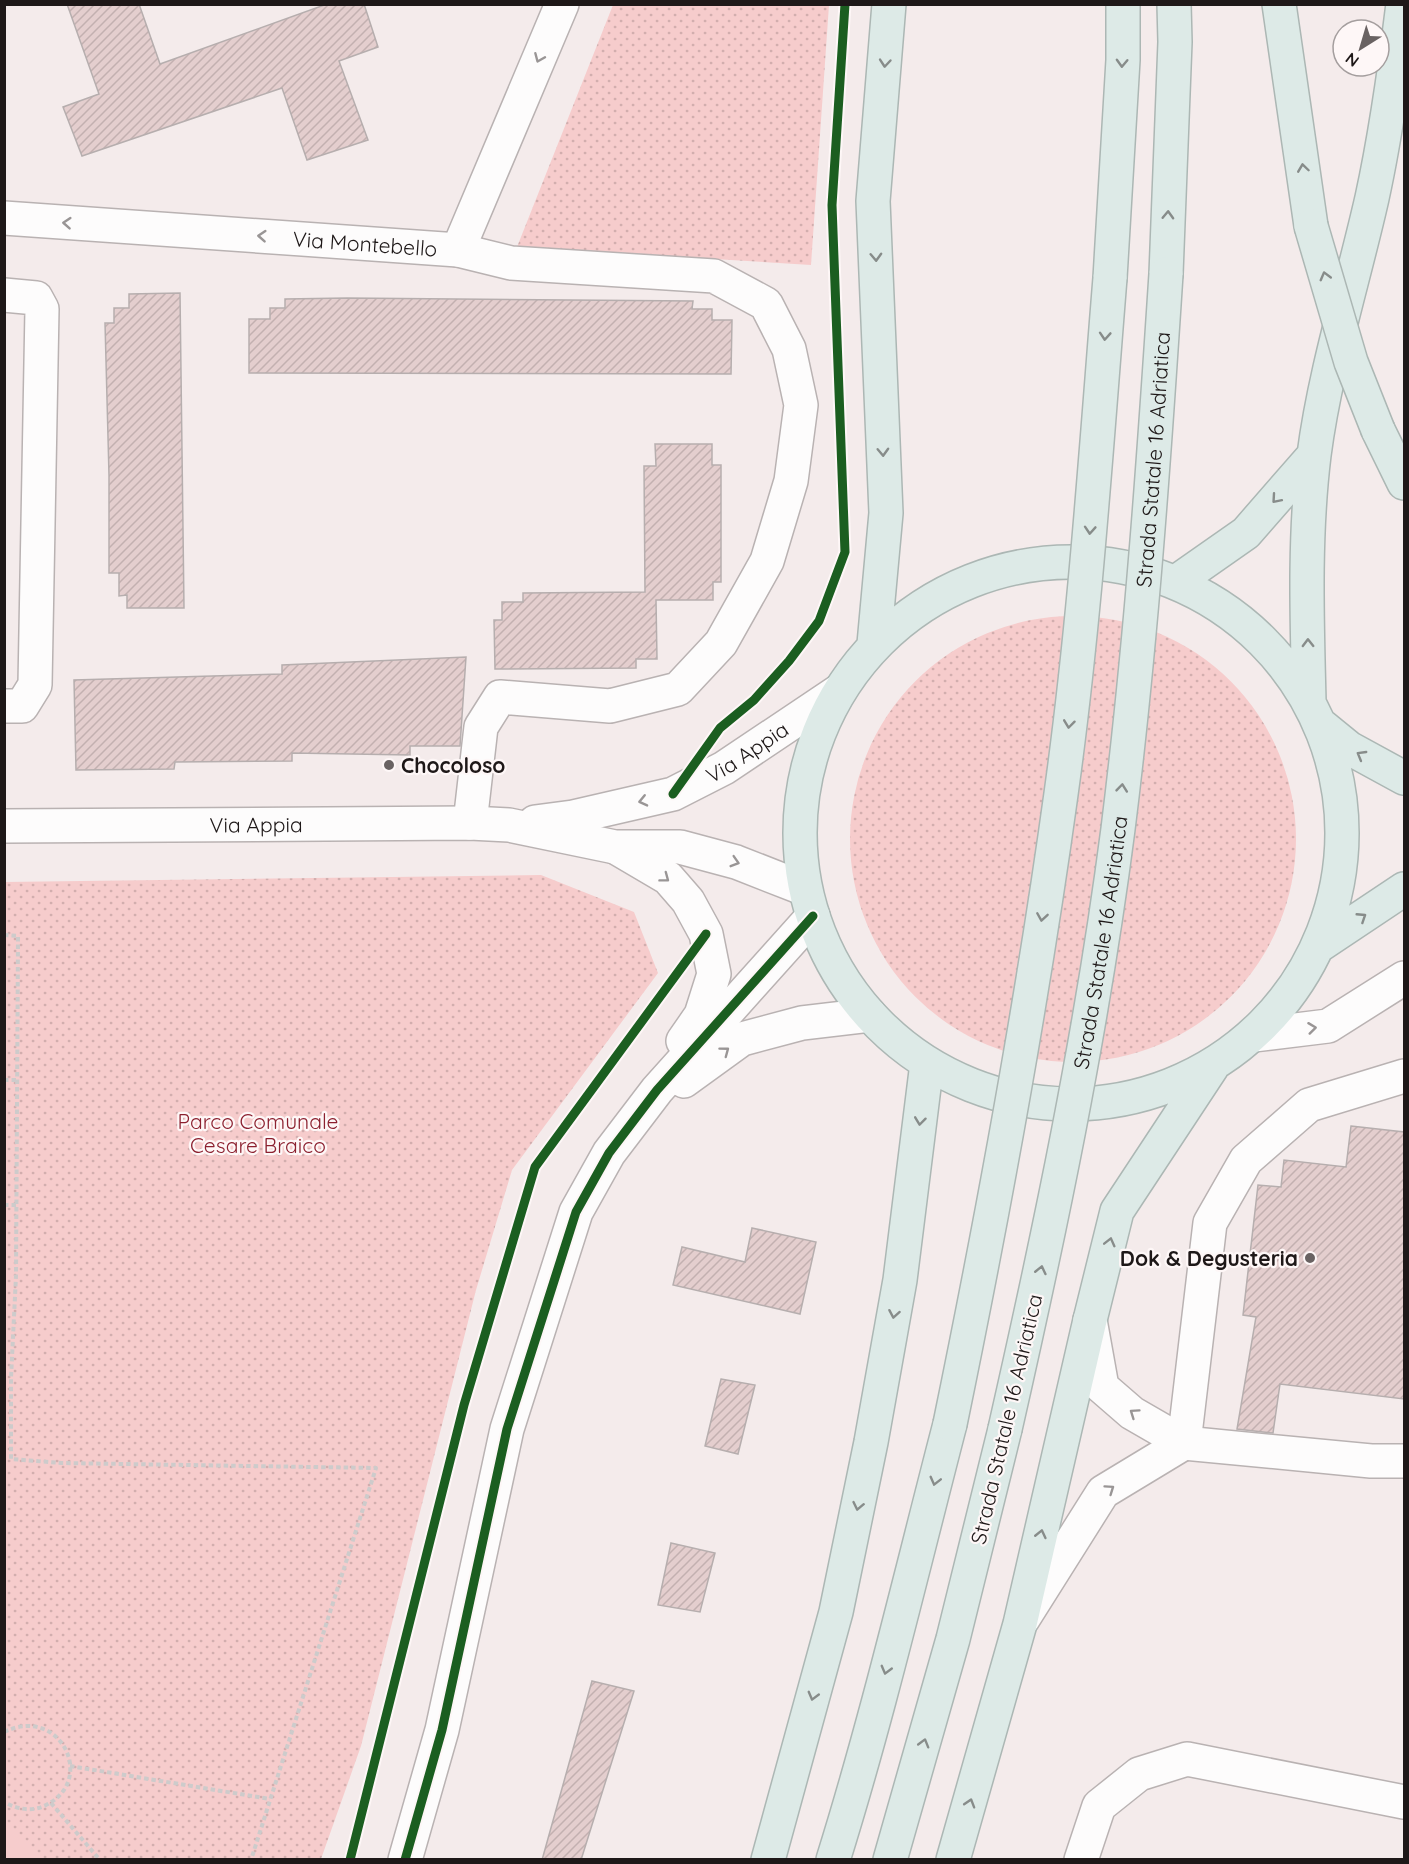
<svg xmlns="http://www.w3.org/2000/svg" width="1409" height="1864" font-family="Quicksand,sans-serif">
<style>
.grass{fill:url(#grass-dots)}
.pitch{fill:#f6cccc}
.building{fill:url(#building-hatch);stroke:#b6aeae;stroke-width:1.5}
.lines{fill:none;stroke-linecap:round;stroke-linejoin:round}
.minor-casing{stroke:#b9b2b2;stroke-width:36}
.highway-casing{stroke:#acb7b4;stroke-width:36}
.path{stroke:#cdcbcb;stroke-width:4;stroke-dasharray:4.5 3;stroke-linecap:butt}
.minor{stroke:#fdfcfc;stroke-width:33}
.highway{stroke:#ddeae7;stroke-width:33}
.highway-bridge-casing{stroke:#acb7b4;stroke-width:36;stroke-linecap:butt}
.highway-bridge{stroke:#ddeae7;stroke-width:33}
.cycleway-casing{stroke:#fef7f7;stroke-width:13}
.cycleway{stroke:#1b5e20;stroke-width:9}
.oneway{stroke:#999595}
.oneway2{stroke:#878c8a}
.poi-dot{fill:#696262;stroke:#fef7f7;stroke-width:2}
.labels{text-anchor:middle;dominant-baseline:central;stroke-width:4.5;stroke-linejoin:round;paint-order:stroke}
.street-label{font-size:21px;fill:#1e1818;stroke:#fef7f7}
.poi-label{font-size:21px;font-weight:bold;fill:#1e1818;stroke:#fef7f7;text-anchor:start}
.park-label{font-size:21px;fill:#8c202f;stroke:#fef7f7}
</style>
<defs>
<pattern id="grass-dots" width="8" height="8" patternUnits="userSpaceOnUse" patternTransform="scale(1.5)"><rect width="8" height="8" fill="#f6cccc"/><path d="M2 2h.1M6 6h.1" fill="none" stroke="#d2aeae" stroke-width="1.8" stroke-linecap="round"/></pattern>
<pattern id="building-hatch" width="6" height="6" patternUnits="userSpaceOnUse" patternTransform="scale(1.5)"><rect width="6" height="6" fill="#e4cece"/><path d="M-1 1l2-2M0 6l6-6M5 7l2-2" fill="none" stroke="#c3b0b0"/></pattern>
</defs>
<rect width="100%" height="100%" fill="#f4ebeb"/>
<path class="grass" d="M 613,5 L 829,5 L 811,265 L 517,247 Z
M850 839a223 223 0 1 1 446 0a223 223 0 1 1-446 0Z
M 541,875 L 634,912 L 658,973 L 512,1170 L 476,1290 L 361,1746 L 321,1859 L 5,1859 L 4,882 Z"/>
<path class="pitch" d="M 5,1822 L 40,1859 L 5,1859 Z"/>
<path class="building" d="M 67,4 L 139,4 L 160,64 L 327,4 L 364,4 L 378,47 L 339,61 L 368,140 L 307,160 L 282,88 L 82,156 L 63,107 L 99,94 Z
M 180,293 L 184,608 L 127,608 L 127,595 L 119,596 L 119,573 L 109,573 L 109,475 L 105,323 L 114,323 L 114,308 L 129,308 L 129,294 Z
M 347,298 L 693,301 L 692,309 L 712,309 L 712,320 L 732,320 L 731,374 L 249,373 L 249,319 L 270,319 L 270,308 L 285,308 L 285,299 Z
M 655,444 L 712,444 L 712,465 L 721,465 L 721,582 L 713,582 L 713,600 L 656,600 L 657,659 L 636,659 L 636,668 L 495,669 L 494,620 L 502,620 L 502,602 L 523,602 L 523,593 L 645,592 L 644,466 L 656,466 Z
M 466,657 L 460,746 L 410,746 L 410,755 L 292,753 L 292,761 L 175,762 L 174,769 L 76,770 L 74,680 L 282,674 L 282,665 Z
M 1351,1126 L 1404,1132 L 1404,1399 L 1280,1384 L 1273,1433 L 1237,1429 L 1256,1317 L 1243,1315 L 1258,1185 L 1281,1187 L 1284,1160 L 1346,1167 Z
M 752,1228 L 816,1242 L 800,1314 L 673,1285 L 682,1247 L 745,1262 Z
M 721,1379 L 755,1385 L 738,1454 L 705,1446 Z
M 671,1543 L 715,1553 L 700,1612 L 658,1605 Z
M 592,1681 L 634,1691 L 581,1860 L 542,1860 Z"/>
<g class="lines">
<g class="minor-casing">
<g id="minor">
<path id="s1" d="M 4,218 L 458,250 L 562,4"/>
<path d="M 458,250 L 511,263 L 714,276 L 766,304 L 789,349 L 801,405 L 791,481 L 767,561 L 721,643 L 678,689 L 610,706 L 500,697 L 481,727 L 470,823"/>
<path d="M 4,295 L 36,298 L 42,309 L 35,685 L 22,706 L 4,706"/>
<path id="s2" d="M 535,822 L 573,817 L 673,794 L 724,768 L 839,691"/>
<path id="s3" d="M 4,826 L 470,823 L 509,825 L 615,847 L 680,847 L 736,862 L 805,889"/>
<path d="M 617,848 L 668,878 L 688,901 L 706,934 L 714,974 L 701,1015 L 683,1041"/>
<path d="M 1254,1035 L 1328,1026 L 1404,978"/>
<path d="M 684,1081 L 742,1039 L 802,1023 L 870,1015"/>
<path d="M 1090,1320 L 1102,1387 L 1132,1413 L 1184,1443 L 1371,1461 L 1404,1461"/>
<path d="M 1184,1443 L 1210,1223 L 1246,1160 L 1309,1105 L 1404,1076"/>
<path d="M 1023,1619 L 1103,1492 L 1184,1443"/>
<path d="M 405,1860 L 442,1730 L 507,1429 L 576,1212 L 609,1153 L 657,1090 L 813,916"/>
<path d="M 1081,1860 L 1099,1806 L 1139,1774 L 1187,1759 L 1404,1802"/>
</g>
</g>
<g class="highway-casing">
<path id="highway" d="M 1279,4 L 1311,226
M 1166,274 L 1175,42 L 1174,4
M 1110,278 L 1123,60 L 1123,4
M 1378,430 L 1404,483
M800 833a271 271 0 1 1 542 0a271 271 0 1 1-542 0Z
M 1176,582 L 1246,533 L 1314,455
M 874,644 L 886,513 L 873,201 L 889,4
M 1309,701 C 1307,619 1304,537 1314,455 C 1325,370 1353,282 1372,198 C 1386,134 1395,69 1403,4
M 1322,726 L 1349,748 L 1404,778
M 1320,945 L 1404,889
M 768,1860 L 836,1612 L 871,1442 L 900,1280 L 927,1063
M 833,1860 C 878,1716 912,1570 950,1424
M 890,1860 L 953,1639 L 1005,1429
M 953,1860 L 1020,1624 L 1090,1320 L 1117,1211 L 1212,1067"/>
</g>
<path class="path" d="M 4,935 L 18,936 L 16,1276 L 11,1378 L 11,1459 L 61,1463 L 376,1468 L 251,1860
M 4,1080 L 18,1080
M 4,1205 L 17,1205
M 4,1732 C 61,1704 98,1782 44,1806 C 31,1812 17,1809 4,1802
M 70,1766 L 270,1799
M 51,1803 L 100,1860"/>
<use href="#minor" class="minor"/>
<use href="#highway" class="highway"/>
<g class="highway-bridge-casing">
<g id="highway-bridge">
<path d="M 1311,226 L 1351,362 L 1378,430"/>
<path d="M 950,1424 C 993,1215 1032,1005 1061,794 C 1085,622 1096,450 1110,278"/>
<path id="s4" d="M 1005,1429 C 1050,1231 1092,1031 1118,829 C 1141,645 1154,459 1166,274"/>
</g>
</g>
<use href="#highway-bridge" class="highway-bridge"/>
<g class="cycleway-casing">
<path id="cycleway" d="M 673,794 L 720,728 L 754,700 L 789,661 L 819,621 L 845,552 L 832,205 L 845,4
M 350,1860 L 464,1405 L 535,1167 L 706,934
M 405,1860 L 442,1730 L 507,1429 L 576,1212 L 609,1153 L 657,1090 L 813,916"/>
</g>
<use href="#cycleway" class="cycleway"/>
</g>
<defs><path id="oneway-chevron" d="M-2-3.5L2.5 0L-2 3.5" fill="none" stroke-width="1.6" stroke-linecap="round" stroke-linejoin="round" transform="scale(1.5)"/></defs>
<g class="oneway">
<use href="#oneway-chevron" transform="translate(539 58) rotate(113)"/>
<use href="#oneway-chevron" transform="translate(67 223) rotate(-176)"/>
<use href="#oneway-chevron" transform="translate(262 236) rotate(-176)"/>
<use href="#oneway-chevron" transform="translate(643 801) rotate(167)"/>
<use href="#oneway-chevron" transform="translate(735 862) rotate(17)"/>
<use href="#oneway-chevron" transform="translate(665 878) rotate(37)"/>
<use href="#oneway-chevron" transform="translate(1312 1028) rotate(-7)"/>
<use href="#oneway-chevron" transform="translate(725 1051) rotate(-37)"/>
<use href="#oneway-chevron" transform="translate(1134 1413) rotate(-145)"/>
<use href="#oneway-chevron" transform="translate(1110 1489) rotate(-35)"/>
</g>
<g class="oneway2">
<use href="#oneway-chevron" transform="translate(885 63) rotate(95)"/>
<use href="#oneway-chevron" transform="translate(1122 63) rotate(92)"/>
<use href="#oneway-chevron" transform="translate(1303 168) rotate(-98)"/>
<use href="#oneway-chevron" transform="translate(1168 215) rotate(-88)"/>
<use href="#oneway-chevron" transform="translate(876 257) rotate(88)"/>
<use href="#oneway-chevron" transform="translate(1325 276) rotate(-105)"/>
<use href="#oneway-chevron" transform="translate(1105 336) rotate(94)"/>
<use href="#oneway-chevron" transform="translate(883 452) rotate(88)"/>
<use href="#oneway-chevron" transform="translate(1276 499) rotate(131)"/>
<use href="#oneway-chevron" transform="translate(1090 530) rotate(94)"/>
<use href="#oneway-chevron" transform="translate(1308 643) rotate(-91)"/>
<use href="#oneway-chevron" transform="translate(1069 724) rotate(97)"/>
<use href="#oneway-chevron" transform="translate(1361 755) rotate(-150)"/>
<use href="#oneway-chevron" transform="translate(1122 788) rotate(-84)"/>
<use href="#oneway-chevron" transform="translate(1042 917) rotate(99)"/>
<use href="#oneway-chevron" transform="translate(1362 917) rotate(-33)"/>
<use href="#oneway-chevron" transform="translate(920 1121) rotate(97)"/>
<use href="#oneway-chevron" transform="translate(1110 1242) rotate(-76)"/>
<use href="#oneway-chevron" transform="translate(1041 1270) rotate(-77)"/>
<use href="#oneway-chevron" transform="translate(894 1314) rotate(100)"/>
<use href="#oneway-chevron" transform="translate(935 1481) rotate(104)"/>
<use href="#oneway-chevron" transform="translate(858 1506) rotate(102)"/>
<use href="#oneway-chevron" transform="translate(1041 1534) rotate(-77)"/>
<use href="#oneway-chevron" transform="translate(886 1670) rotate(105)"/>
<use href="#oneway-chevron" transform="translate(813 1696) rotate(105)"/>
<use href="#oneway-chevron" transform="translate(924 1743) rotate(-74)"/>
<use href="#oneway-chevron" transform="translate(970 1803) rotate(-73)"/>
</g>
<g class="poi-dot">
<circle cx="389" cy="765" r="6"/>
<circle cx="1310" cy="1258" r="6"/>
</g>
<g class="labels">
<g class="street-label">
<text stroke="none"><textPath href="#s1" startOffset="362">Via Montebello</textPath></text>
<text stroke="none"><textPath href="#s4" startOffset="982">Strada Statale 16 Adriatica</textPath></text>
<text stroke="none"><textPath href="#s2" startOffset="226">Via Appia</textPath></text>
<text stroke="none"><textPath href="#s3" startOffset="252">Via Appia</textPath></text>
<text stroke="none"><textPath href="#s4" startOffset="496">Strada Statale 16 Adriatica</textPath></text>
<text transform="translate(1006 1419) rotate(-77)">Strada Statale 16 Adriatica</text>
</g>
<g class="poi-label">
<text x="401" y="765">Chocoloso</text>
<text x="1298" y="1258" text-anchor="end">Dok &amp; Degusteria</text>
</g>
<g class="park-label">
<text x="258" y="1121">Parco Comunale<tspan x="258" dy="24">Cesare Braico</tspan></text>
</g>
</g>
<rect width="1409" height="1864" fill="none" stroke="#1e1818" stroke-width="12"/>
<g transform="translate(1361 48) rotate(217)"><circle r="28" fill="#fef7f7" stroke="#a49e9e" stroke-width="1.5"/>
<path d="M0-4.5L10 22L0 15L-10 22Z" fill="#696262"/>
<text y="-9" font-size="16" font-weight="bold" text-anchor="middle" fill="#1e1818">N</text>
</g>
</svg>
